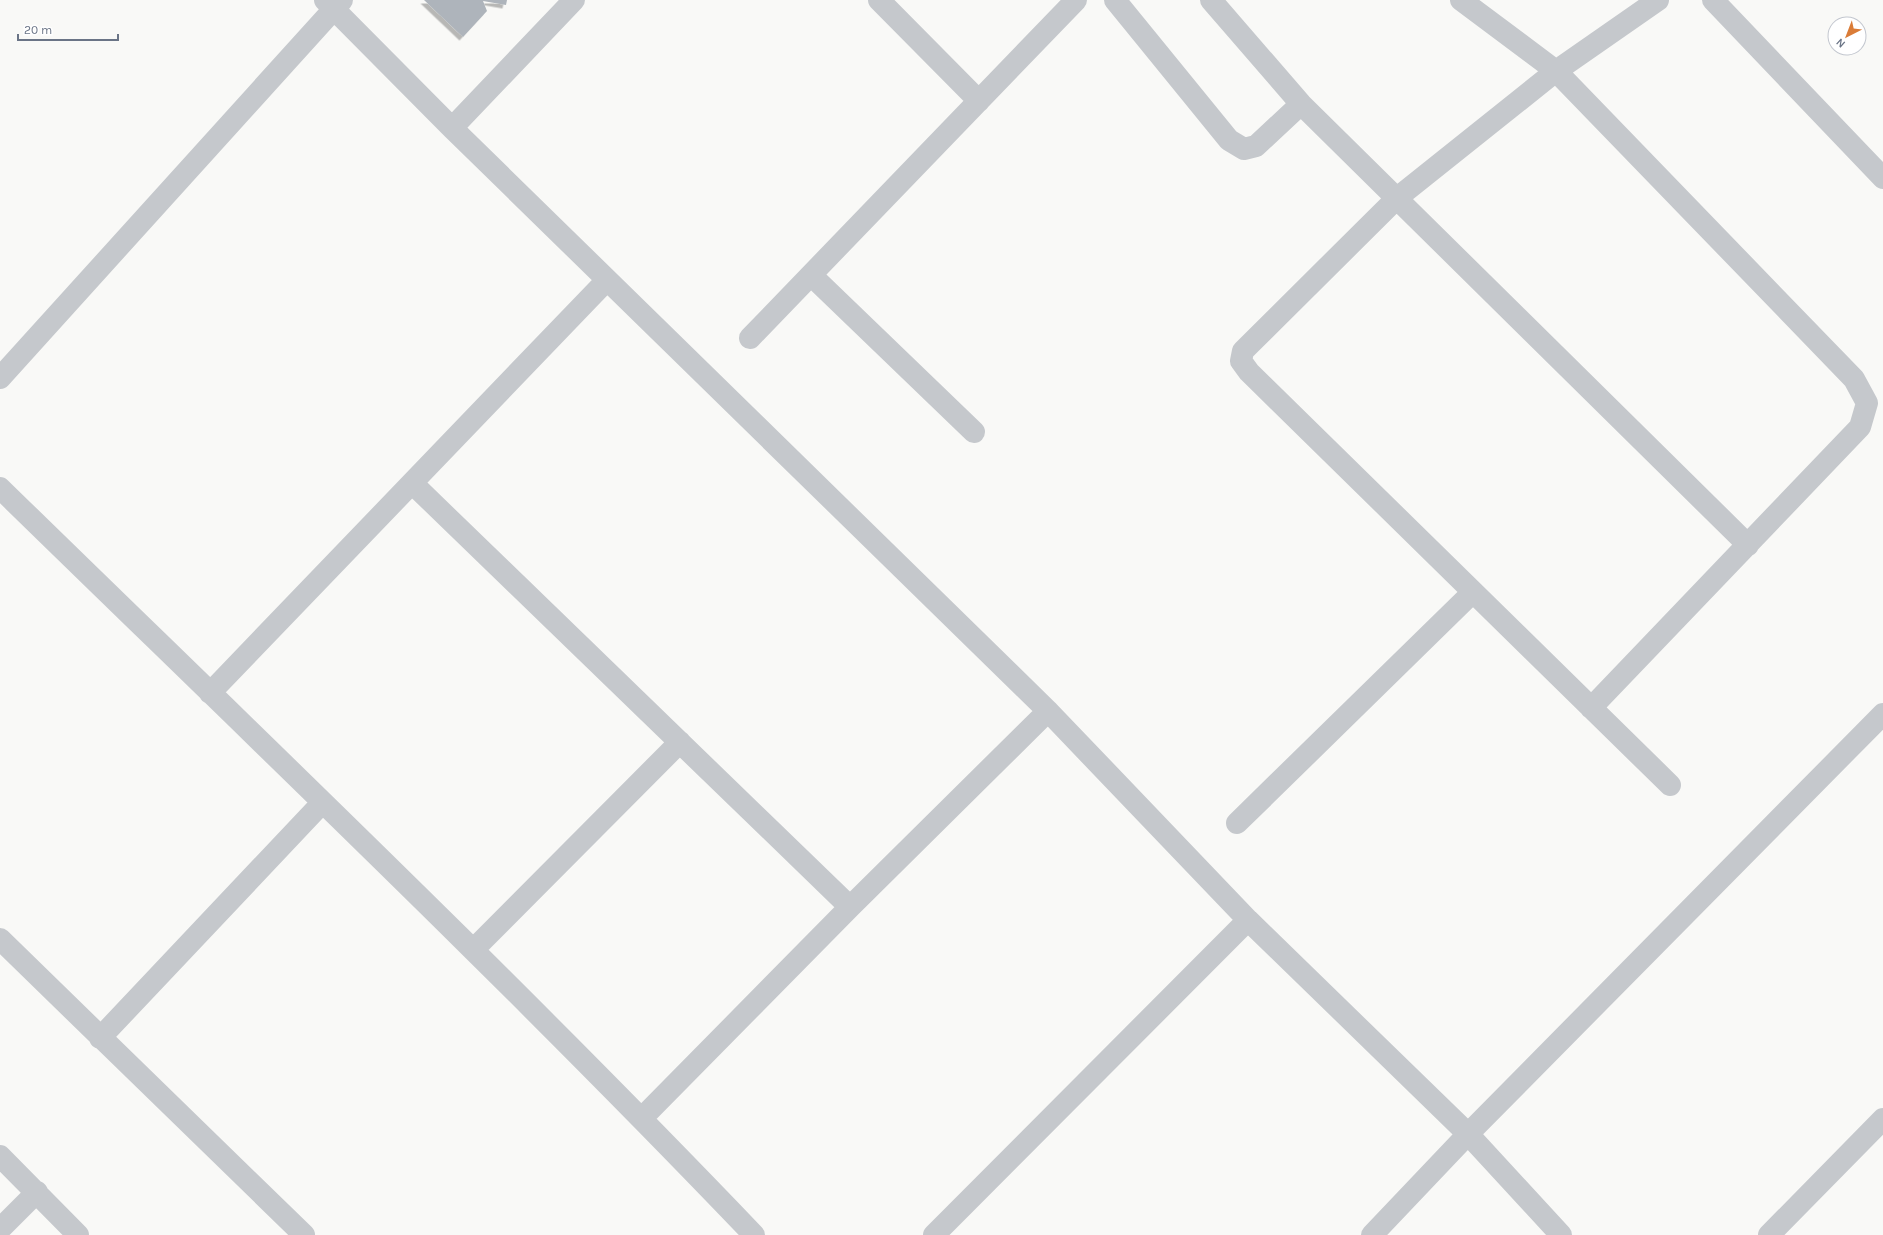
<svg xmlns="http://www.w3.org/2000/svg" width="1883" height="1235" font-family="Karla,sans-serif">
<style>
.building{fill:#aeb4bb;filter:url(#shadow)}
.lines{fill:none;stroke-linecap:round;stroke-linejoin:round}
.minor{stroke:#c5c8cc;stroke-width:22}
</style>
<defs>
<filter id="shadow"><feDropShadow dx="-3.5" dy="3.5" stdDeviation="0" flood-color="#0004"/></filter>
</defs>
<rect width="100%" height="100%" fill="#f9f9f7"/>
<path class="building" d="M 424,0 L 507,0 L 506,5 L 483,1 L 487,11 L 463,37 Z"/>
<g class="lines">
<path class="minor" d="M 325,0 L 452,128 L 1048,711 L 1248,920 L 1468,1134 L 1561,1235
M 879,0 L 979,101
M 1115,0 L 1229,140 L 1244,149 L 1256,146 L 1301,104
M 1211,0 L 1301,104 L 1748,545
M 1461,0 L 1556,71 L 1854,379 L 1867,403 L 1860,427 L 1591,708
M 1658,0 L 1556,71 L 1397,198 L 1243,351 L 1241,361 L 1249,372 L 1670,785
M 1713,0 L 1883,178
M 452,128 L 574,0
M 811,275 L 974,432
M 750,338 L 1076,0
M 0,378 L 342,0
M 412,483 L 850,907
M 0,488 C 253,735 509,979 754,1235
M 210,693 L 607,280
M 1237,823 L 1473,592
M 0,939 L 304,1235
M 473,950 L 680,742
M 100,1038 L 322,803
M 642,1118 L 850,907 L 1048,711
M 0,1156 L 78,1235
M 0,1229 L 37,1192
M 934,1235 L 1248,920
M 1372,1235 L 1468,1134 L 1883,714
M 1769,1235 L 1883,1119"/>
</g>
<g transform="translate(1847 36) rotate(222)"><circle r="19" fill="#ffffff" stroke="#c3c7cf"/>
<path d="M0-3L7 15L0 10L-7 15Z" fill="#da7c37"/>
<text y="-6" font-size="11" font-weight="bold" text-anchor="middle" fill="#6a7486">N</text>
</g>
<path d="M18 34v6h100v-6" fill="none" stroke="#6a7486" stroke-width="2"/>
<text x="24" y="34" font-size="12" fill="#6a7486" stroke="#ffffff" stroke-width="3" paint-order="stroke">20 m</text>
</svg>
